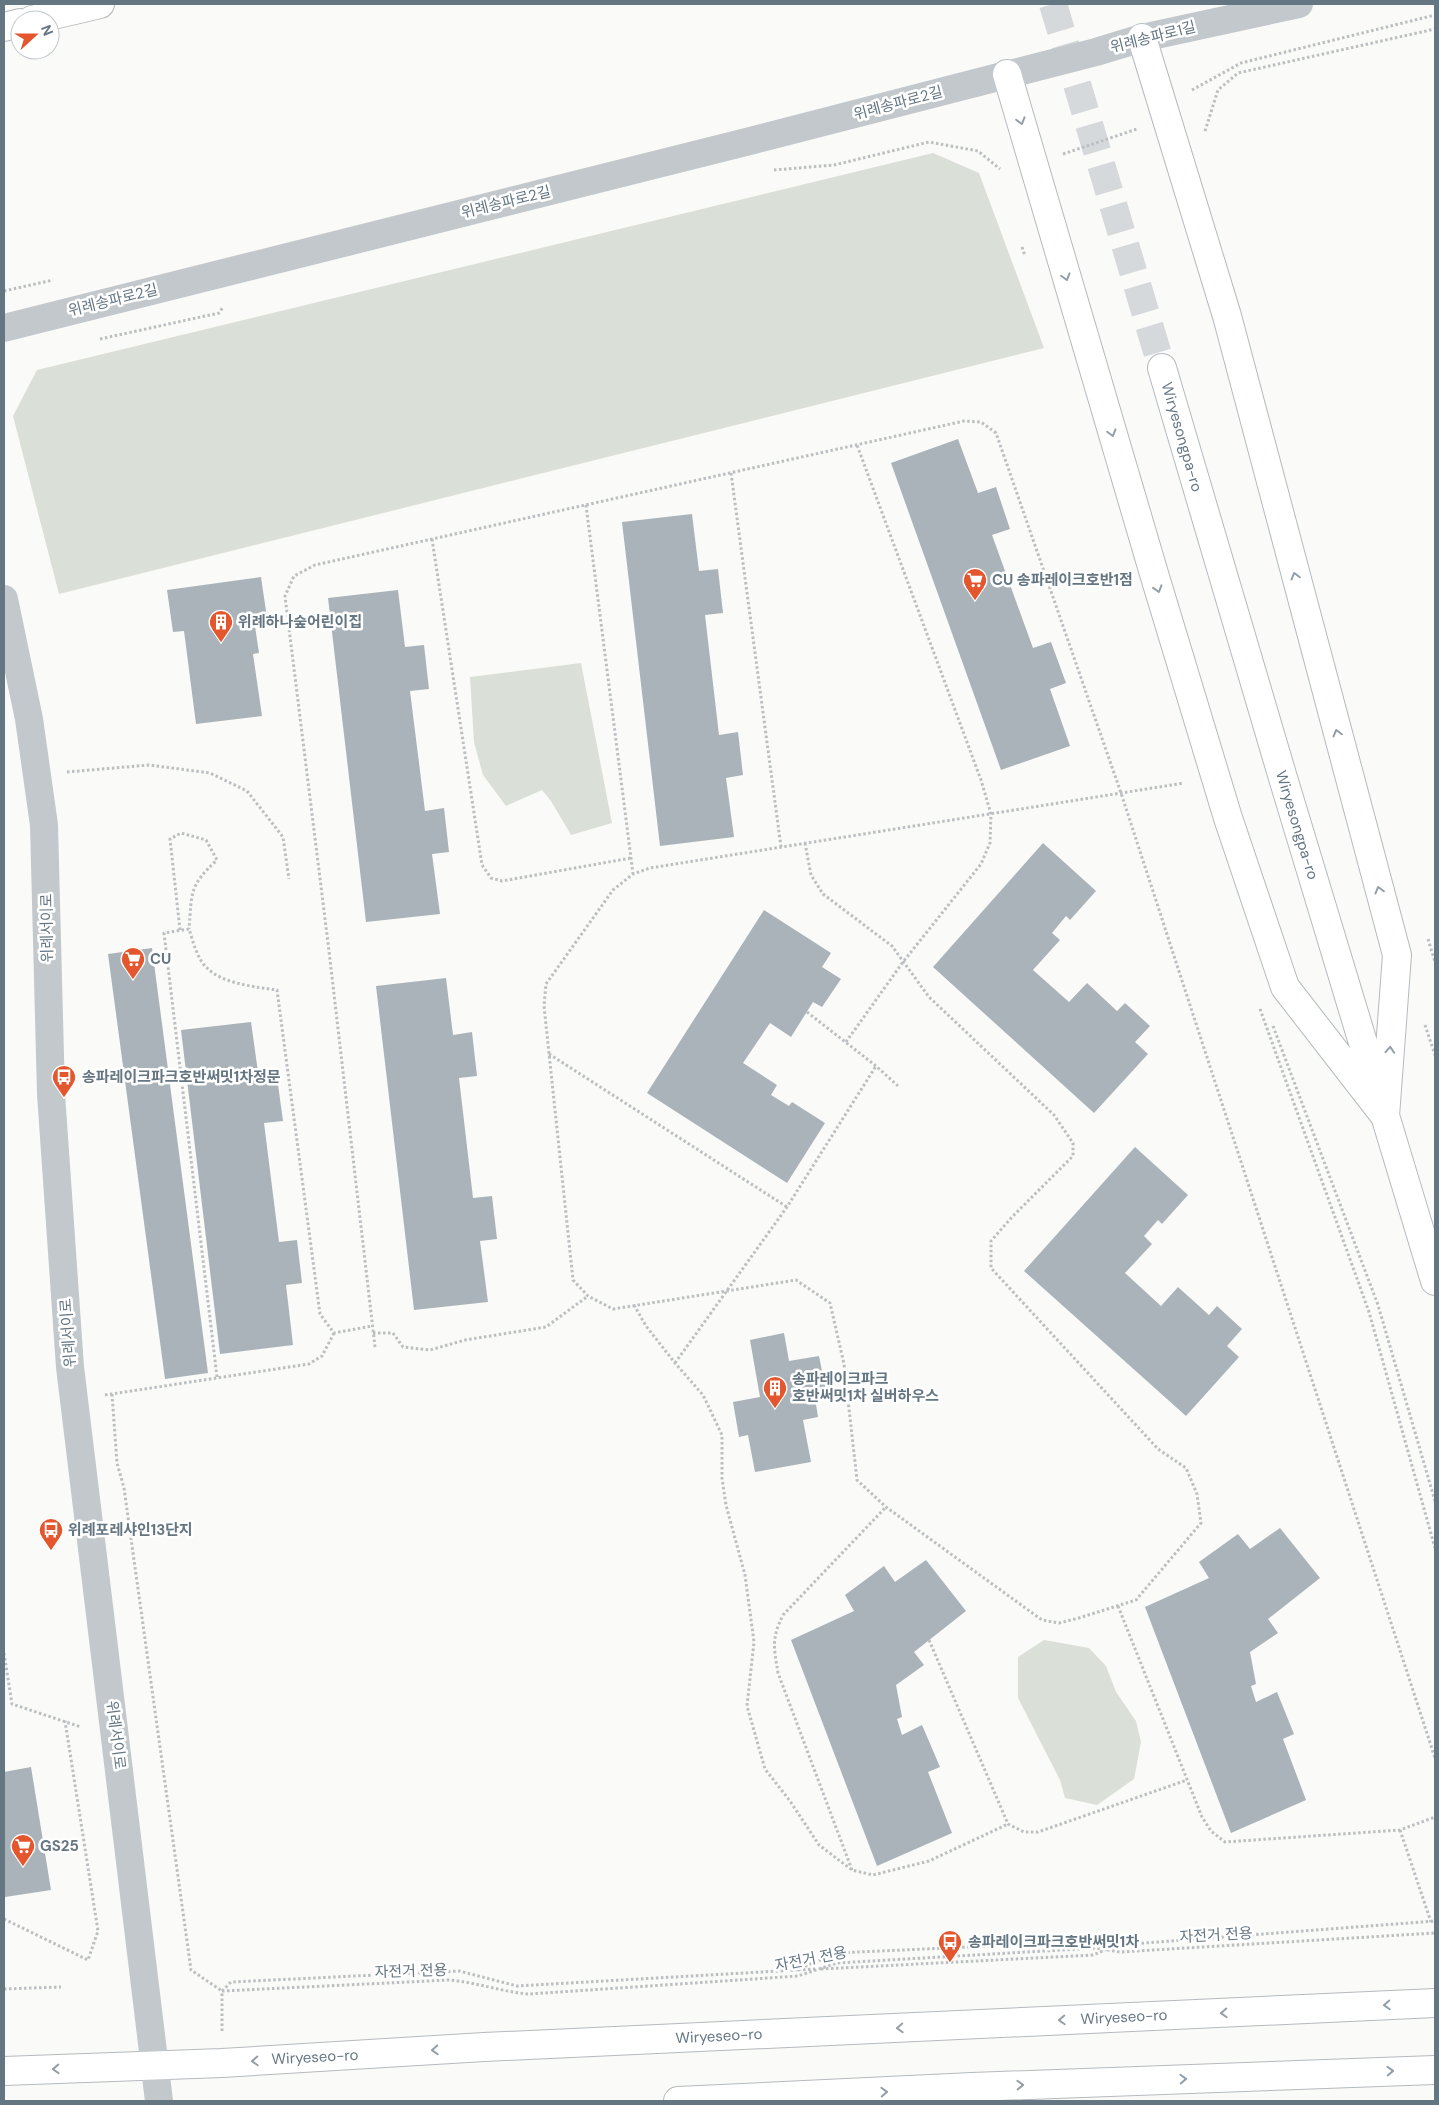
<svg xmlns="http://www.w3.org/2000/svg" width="1439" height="2105" font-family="'DM Sans','Noto Sans KR',sans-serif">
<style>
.green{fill:#dadfd7}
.building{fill:#aab3b9}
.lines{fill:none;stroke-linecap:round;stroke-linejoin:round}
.secondary-tunnel{stroke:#d5d9db;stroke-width:28;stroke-dasharray:28 14;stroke-linecap:butt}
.secondary-casing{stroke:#b3babf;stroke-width:30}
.primary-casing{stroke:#b5babe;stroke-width:30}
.motorway-casing{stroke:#b4b9bd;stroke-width:30}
.path{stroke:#bbbfc2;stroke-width:3;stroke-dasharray:2.5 2.5;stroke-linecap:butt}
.tertiary{stroke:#c3c8cc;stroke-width:28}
.secondary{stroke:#fff;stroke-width:28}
.primary{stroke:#fff;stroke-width:28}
.motorway{stroke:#fff;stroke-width:28}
.oneway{stroke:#939fa8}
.labels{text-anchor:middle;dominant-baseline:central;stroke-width:5;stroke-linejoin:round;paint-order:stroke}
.street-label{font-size:15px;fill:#657683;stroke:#fff}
.poi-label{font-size:15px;font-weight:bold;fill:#657683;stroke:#fff;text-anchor:start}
</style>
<rect width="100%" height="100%" fill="#fafaf8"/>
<path class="green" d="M 933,153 L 979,173 L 1044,348 L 59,594 L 13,416 L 37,370 Z
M 581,663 L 612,823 L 571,835 L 551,801 L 542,790 L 506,806 L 483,775 L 474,742 L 470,677 Z
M 1044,1640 L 1089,1648 L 1106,1666 L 1116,1692 L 1136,1721 L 1141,1742 L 1134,1779 L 1097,1805 L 1065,1798 L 1060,1780 L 1018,1698 L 1018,1657 Z"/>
<path class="building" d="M 958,439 L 978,493 L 996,487 L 1010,529 L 992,535 L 1033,648 L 1051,642 L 1066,683 L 1050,689 L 1070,746 L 1001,770 L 891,463 Z
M 692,514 L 699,571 L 718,569 L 723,613 L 705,615 L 719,735 L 738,732 L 743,775 L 726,778 L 734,837 L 660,846 L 622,522 Z
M 261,577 L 267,618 L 254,620 L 259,653 L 253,654 L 262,716 L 196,724 L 184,631 L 173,632 L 167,590 Z
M 398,590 L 405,647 L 424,645 L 429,689 L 410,691 L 425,811 L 444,808 L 449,852 L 432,854 L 440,914 L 366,922 L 328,598 Z
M 1043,843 L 1096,891 L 1070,920 L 1066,916 L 1052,933 L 1060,940 L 1033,970 L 1069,1002 L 1087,983 L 1117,1011 L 1125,1003 L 1150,1026 L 1135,1042 L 1148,1054 L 1094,1113 L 933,967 Z
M 764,910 L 831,953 L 822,967 L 841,979 L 822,1007 L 813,1002 L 791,1037 L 770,1023 L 743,1063 L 777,1085 L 771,1095 L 789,1106 L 792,1102 L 825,1123 L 787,1183 L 647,1093 Z
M 152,948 L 208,1373 L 165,1379 L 108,954 Z
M 446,978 L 453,1035 L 472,1032 L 477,1076 L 459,1078 L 473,1198 L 492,1196 L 497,1239 L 480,1241 L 488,1302 L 414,1310 L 376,986 Z
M 251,1022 L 259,1079 L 277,1077 L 283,1121 L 264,1123 L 279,1242 L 297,1240 L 302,1283 L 286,1285 L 293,1345 L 220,1354 L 181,1030 Z
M 1135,1147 L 1188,1195 L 1162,1224 L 1158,1220 L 1144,1236 L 1152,1244 L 1125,1273 L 1161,1306 L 1178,1287 L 1209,1315 L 1217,1306 L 1242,1329 L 1227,1346 L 1239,1357 L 1186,1416 L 1024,1271 Z
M 784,1333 L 789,1361 L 819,1356 L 827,1396 L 815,1398 L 818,1417 L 803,1420 L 811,1462 L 755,1472 L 748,1435 L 739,1437 L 733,1402 L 760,1397 L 750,1340 Z
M 1280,1528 L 1320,1578 L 1268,1619 L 1278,1633 L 1250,1652 L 1256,1684 L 1251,1686 L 1256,1702 L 1277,1692 L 1294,1734 L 1283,1739 L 1306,1800 L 1231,1833 L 1145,1607 L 1209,1578 L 1199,1562 L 1238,1534 L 1250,1549 Z
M 926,1560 L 966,1611 L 914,1652 L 924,1665 L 896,1685 L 902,1717 L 897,1719 L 902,1735 L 922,1725 L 940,1767 L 928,1772 L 952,1833 L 877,1866 L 791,1640 L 854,1611 L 845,1595 L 884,1566 L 895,1582 Z
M 31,1767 L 51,1890 L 5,1897 L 4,1772 Z"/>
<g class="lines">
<path class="secondary-tunnel" d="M 1053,4 L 1162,368"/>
<g class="secondary-casing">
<path id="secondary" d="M 1142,38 L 1227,316 L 1397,955 L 1385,1116
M 1007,74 L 1155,577 L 1228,818 L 1285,987 L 1385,1116
M 1162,368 L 1283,778 L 1435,1281"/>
</g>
<g class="primary-casing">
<path id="primary" d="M 4,2071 L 222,2063 L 484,2047 L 1435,2003
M 678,2101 L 972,2087 L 1435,2070"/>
</g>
<g class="motorway-casing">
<path id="motorway" d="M 32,20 L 100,4
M 4,27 L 20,23"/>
</g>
<path class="path" d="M 1192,90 L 1241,63 L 1435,15
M 1205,131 L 1218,90 L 1238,73 L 1435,29
M 1063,154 L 1137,129
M 774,170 L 834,165 L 929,142 L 978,151 L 1000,169
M 1022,247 L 1025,256
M 4,291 L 53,280
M 100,339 L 219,313 L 223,307
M 731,473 L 781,847
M 586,505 L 633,874
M 432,539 L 482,865 L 491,878 L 502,881 L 631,858
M 67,772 L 149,765 L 210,773 L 247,791 L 283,837 L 289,879
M 805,843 L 811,875 L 823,894 L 892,946 L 929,997 L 1054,1115 L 1073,1143 L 1073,1156 L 1012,1217 L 991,1241 L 991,1268 L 1158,1449 L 1186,1468 L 1197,1494 L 1201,1523 L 1136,1600 L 1079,1618 L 1059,1623 L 1042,1620 L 886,1507 L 857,1480 L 844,1364 L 830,1303 L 796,1280 L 613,1309 L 588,1296 L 573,1280 L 544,1006 L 546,984 L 613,890 L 633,874 L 650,868 L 1184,783
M 180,930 L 170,839 L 181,833 L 206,840 L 217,860 C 189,886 192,892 189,929
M 1428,939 L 1435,962
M 1260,1009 L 1369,1312 L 1435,1548
M 807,1012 L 876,1066 L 898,1086
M 1425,1025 L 1435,1055
M 1273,1026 L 1378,1305 L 1435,1501
M 846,1042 L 903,962 L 981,864 L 990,843 L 991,814 L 981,780 L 857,445
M 549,1054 L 787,1207
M 634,1305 L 646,1326 L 675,1363 L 703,1395 L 722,1435 L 722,1478 L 726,1505 L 745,1575 L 754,1642 L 747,1706 L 765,1769 L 790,1801 L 819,1845 L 852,1870 L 873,1875 L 929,1861 L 1008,1824
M 373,1333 L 393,1333 L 403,1347 L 430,1350 L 465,1340 L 546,1327 L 588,1296
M 375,1347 L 329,951 L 285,596 L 294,576 L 315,565 L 964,421 L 981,422 L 996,433 L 1121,793 L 1435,1758
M 675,1363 L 787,1207 L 876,1066
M 217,1377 L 164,933 L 189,929 C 193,941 197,959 207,968 C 223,984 256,987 277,990 L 320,1314 L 334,1333 L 372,1326
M 112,1394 L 117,1463 L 124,1488 L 191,1970 L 222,1991
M 105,1395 L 309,1364 L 322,1356 L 334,1333
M 1118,1606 L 1202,1817 L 1211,1831 L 1225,1842 L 1400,1830 L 1435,1817
M 929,1640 L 1008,1824 L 1024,1832 L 1038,1832 L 1187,1780
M 4,1653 L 12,1704 L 81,1727
M 1400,1830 L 1431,1922
M 852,1870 L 778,1673 C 774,1648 771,1639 783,1615 L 886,1507
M 4,1919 L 88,1960 L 98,1931 L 65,1721
M 821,1969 L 1093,1955 L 1117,1945
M 798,1970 L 815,1969
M 4,1989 L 61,1987
M 222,1991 L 449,1980 C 476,1982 502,1992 529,1994 L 798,1976 L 837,1963 L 1096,1948 L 1120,1952 L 1435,1933
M 222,2031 L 222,1991 L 231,1982 L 459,1971 L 517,1986 L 796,1970 L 837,1953 L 1100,1941 L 1118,1945 L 1435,1921"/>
<path class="tertiary" d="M 4,328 L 750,141 L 1096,52 L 1142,38 L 1299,4
M 4,599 L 29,719 L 44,825 L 51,1094 L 70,1367 L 159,2101"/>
<use href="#secondary" class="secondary"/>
<use href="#primary" class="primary"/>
<use href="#motorway" class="motorway"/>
</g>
<defs><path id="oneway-chevron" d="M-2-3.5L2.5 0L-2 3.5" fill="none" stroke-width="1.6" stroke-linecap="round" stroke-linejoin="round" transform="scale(1.25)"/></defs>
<g class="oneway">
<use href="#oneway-chevron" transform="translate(1021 121) rotate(74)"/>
<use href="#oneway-chevron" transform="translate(1066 277) rotate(74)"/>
<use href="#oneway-chevron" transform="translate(1112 433) rotate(74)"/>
<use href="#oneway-chevron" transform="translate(1295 576) rotate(-105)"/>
<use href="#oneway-chevron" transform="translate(1158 589) rotate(73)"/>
<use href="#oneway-chevron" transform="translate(1337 733) rotate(-105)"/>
<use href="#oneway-chevron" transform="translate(1379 890) rotate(-105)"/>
<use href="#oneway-chevron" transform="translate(1390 1050) rotate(-86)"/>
<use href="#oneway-chevron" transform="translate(1387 2005) rotate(177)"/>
<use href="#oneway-chevron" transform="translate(1224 2013) rotate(177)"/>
<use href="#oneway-chevron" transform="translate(1062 2020) rotate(177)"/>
<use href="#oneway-chevron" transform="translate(900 2028) rotate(177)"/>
<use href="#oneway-chevron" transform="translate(435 2050) rotate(177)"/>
<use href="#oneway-chevron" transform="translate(255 2061) rotate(177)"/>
<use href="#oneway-chevron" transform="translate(56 2069) rotate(178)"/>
<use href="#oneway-chevron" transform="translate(1390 2071) rotate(-2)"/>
<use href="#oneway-chevron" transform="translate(1183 2079) rotate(-2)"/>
<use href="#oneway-chevron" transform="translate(1020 2085) rotate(-2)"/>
<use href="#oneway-chevron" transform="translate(884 2092) rotate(-3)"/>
</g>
<defs>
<g id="supermarket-pin" transform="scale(1.25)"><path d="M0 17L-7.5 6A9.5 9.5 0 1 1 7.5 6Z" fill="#e4572e" stroke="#fff"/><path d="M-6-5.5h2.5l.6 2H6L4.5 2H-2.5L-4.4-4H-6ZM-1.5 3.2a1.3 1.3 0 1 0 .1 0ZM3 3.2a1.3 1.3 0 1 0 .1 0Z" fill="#fff"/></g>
<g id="building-pin" transform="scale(1.25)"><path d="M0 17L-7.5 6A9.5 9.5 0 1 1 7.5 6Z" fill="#e4572e" stroke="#fff"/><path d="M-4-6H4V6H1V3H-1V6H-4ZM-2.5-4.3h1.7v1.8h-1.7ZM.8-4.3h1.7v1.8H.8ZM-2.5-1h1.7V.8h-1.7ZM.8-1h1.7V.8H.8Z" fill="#fff"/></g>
<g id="bus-pin" transform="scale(1.25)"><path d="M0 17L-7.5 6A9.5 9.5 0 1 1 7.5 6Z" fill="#e4572e" stroke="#fff"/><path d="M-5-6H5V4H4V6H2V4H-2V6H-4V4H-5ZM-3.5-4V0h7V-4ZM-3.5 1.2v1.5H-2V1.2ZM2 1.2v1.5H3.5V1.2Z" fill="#fff"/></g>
</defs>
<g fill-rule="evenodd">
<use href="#supermarket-pin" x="975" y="580"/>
<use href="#building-pin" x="221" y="622"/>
<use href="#supermarket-pin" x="133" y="959"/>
<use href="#bus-pin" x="64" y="1077"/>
<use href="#building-pin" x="775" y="1388"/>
<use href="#bus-pin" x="51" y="1530"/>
<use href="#supermarket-pin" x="23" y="1846"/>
<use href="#bus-pin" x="950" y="1942"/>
</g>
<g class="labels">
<g class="street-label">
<text transform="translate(1153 37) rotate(-14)">위례송파로1길</text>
<text transform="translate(898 103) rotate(-15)">위례송파로2길</text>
<text transform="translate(506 202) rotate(-14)">위례송파로2길</text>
<text transform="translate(113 300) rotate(-14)">위례송파로2길</text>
<text transform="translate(1182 437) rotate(74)">Wiryesongpa-ro</text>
<text transform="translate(1297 825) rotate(73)">Wiryesongpa-ro</text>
<text transform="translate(47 928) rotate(-91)">위례서이로</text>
<text transform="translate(68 1333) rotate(-94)">위례서이로</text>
<text transform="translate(116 1735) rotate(83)">위례서이로</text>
<text transform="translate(1216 1935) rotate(-3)">자전거 전용</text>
<text transform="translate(811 1959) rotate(-11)">자전거 전용</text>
<text transform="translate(411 1971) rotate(-2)">자전거 전용</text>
<text transform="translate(1124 2017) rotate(-3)">Wiryeseo-ro</text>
<text transform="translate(719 2036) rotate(-3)">Wiryeseo-ro</text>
<text transform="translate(315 2057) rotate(-3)">Wiryeseo-ro</text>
</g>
<g class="poi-label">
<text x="992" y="580">CU 송파레이크호반1점</text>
<text x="238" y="622">위례하나숲어린이집</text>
<text x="150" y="959">CU</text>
<text x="82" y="1077">송파레이크파크호반써밋1차정문</text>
<text x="792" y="1379">송파레이크파크<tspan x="792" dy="17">호반써밋1차 실버하우스</tspan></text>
<text x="68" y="1530">위례포레샤인13단지</text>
<text x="40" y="1846">GS25</text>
<text x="968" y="1942">송파레이크파크호반써밋1차</text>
</g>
</g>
<rect width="1439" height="2105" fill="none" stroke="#657683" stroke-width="10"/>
<g transform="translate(35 35) rotate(69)"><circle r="24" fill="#ffffff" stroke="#c1c8cd"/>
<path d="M0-4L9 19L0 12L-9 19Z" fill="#e4572e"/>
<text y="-8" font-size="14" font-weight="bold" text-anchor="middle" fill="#657683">N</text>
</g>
</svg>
